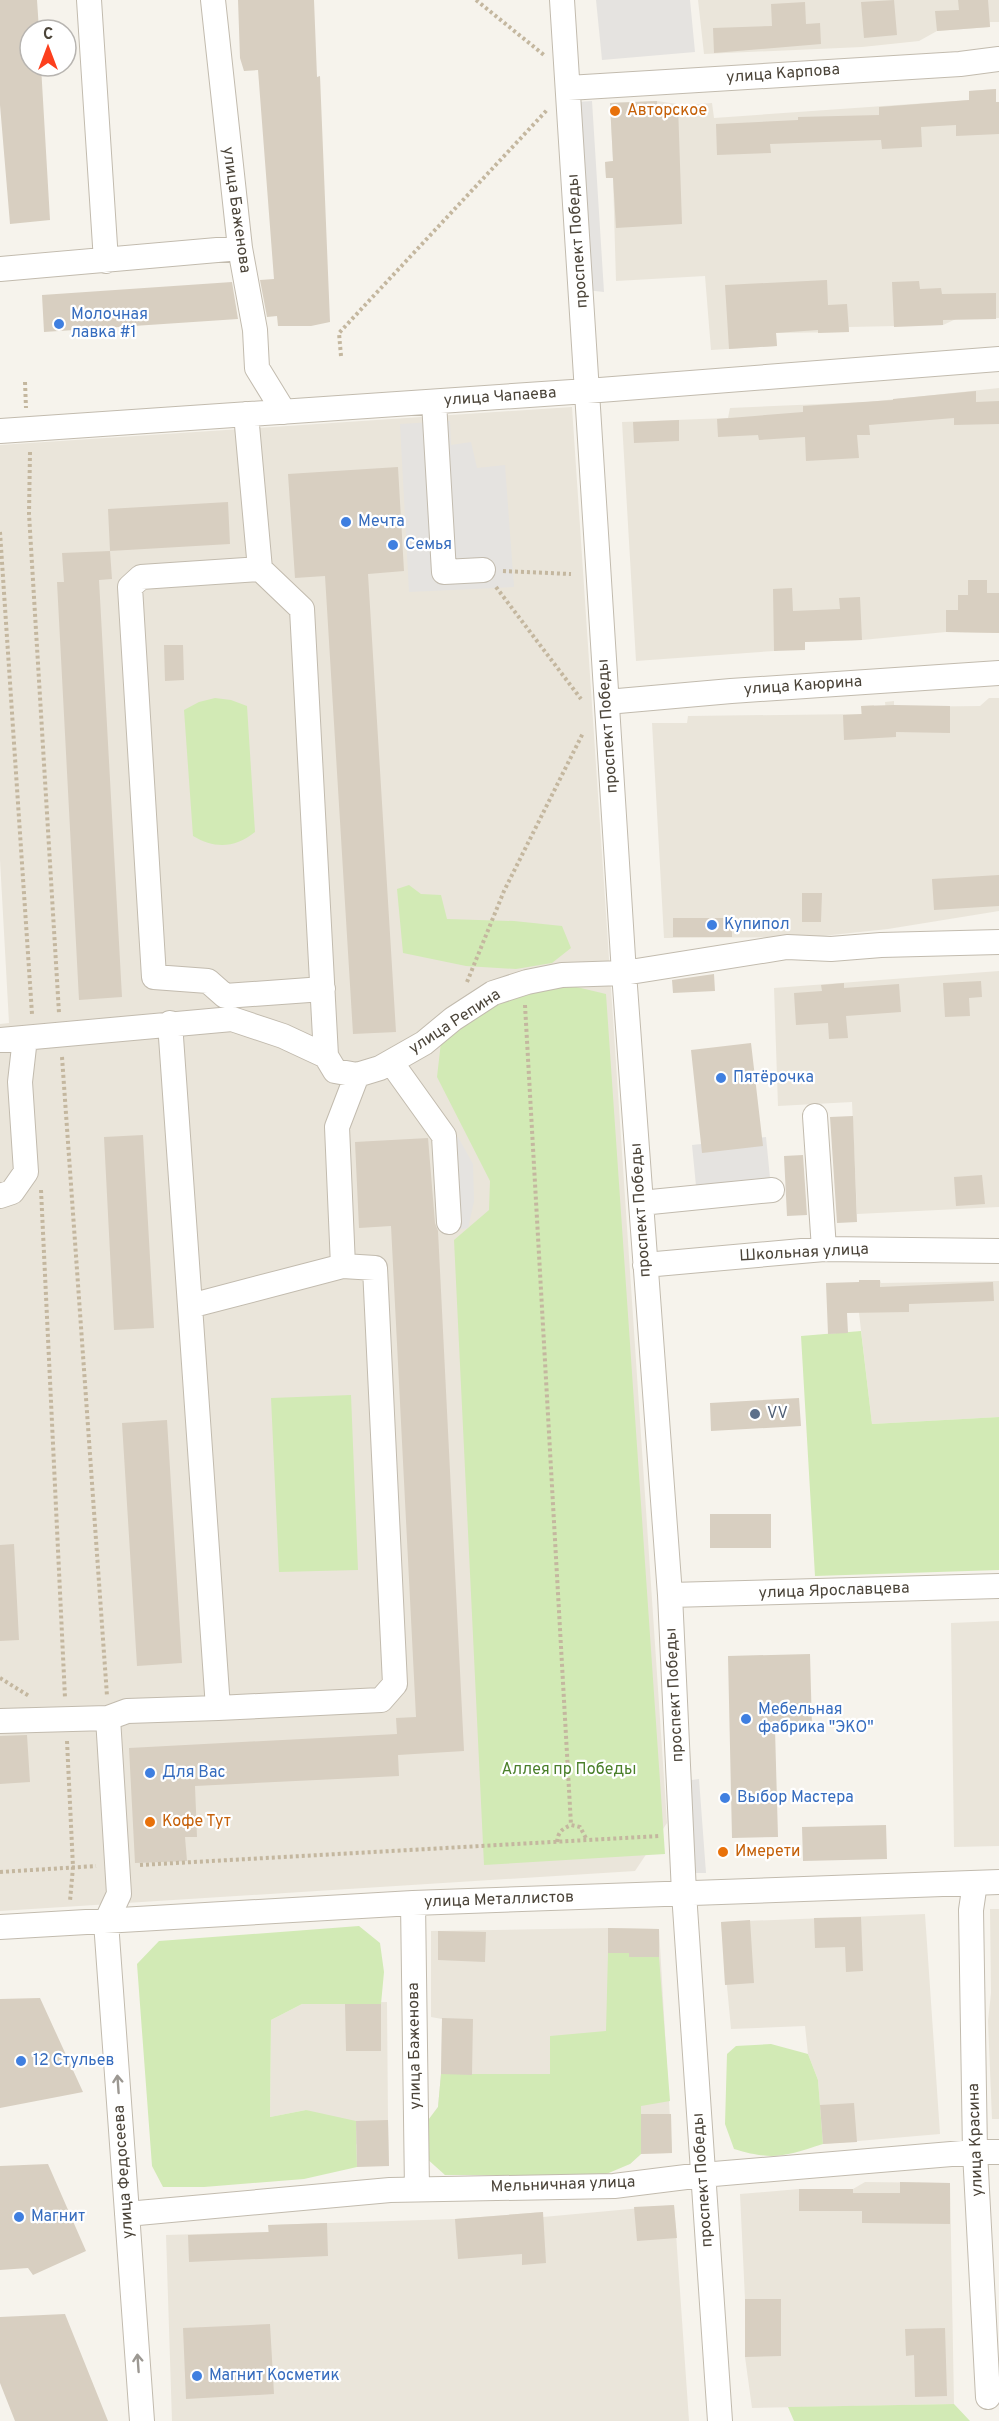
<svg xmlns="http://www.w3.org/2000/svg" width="999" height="2421" font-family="Overpass,sans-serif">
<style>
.residential{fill:#eae5da}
.green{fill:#d2eab5}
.parking{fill:#e5e3e0}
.building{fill:#d8cfc1}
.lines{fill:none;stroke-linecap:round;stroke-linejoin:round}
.minor-casing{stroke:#c2bbae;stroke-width:26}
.path{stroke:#c4b79f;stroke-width:4;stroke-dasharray:3 3;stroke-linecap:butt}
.minor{stroke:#fff;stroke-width:24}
.oneway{stroke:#9c9892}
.food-dot{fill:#e8710a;stroke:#fff;stroke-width:2}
.shop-dot{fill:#3f7fe0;stroke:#fff;stroke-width:2}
.service-dot{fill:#5c6f8a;stroke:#fff;stroke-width:2}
.labels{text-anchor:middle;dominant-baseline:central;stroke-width:4.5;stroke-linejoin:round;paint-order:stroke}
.street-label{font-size:16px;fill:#4b4439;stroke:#fff}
.food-label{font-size:16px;fill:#c56008;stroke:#fff;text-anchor:start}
.shop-label{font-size:16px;fill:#366cbe;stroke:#fff;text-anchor:start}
.service-label{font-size:16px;fill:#4e5e75;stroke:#fff;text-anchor:start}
.park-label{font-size:16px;fill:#4a7f2a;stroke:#fff}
</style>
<rect width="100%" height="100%" fill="#f6f3ec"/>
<path class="residential" d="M 698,0 L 999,0 L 999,22 L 990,22 L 990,27 L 937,31 L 919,41 L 862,47 L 704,54 Z
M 996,89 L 996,102 L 999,102 L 999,318 L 956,319 L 943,325 L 849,327 L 849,332 L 776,333 L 777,346 L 711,350 L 705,276 L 616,281 L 613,178 L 606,178 L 605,162 L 613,161 L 610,103 L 657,101 L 684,105 L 712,103 L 714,118 L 969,100 L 969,91 Z
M 999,388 L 999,633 L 946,632 L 862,640 L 805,642 L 774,651 L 636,661 L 622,422 L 728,418 L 730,408 L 868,402 Z
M 572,407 L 667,1823 L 635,1871 L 0,1911 L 0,1024 L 9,1023 L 0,860 L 0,445 Z
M 989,698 L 999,698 L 999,911 L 888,929 L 813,937 L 664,938 L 652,723 L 687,723 L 688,716 L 861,714 L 861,706 L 874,705 L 874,713 L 886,712 L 885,702 L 894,701 L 894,707 L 980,706 Z
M 999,971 L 999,1207 L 857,1214 L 852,1102 L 778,1106 L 774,988 Z
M 859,1280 L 880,1280 L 881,1283 L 999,1281 L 999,1417 L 872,1424 L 859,1313 Z
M 999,1621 L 999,1846 L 954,1847 L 951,1623 Z
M 990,1909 L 999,1909 L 999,2119 L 992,2119 L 988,2021 L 991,1993 Z
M 925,1914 L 940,2134 L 823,2144 L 818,2080 L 808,2054 L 805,2026 L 731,2029 L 721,1922 Z
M 608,1928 L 659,1929 L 672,2153 L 641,2154 L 630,2164 L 445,2175 L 423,2127 L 438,2107 L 441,2074 L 442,2019 L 431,2017 L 431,1931 Z
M 387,2002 L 388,2120 L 389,2166 L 306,2110 L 270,2117 L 271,2020 L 302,2004 Z
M 865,2182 L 950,2183 L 954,2404 L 752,2408 L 745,2357 L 745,2299 L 740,2194 L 799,2189 L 853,2189 Z
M 674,2205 L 689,2421 L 172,2421 L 166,2235 L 268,2232 L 268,2225 L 455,2219 L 543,2212 L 543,2217 Z"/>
<path class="green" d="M 215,698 L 231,700 L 247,706 L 255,832 C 235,848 215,849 193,836 L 184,710 L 199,702 Z
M 409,885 L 421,894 L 441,895 L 447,919 L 514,921 L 562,926 L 571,948 L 552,963 L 516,969 L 466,966 L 403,953 L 397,889 Z
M 564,984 L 606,994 L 665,1854 L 484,1865 L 454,1240 L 489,1210 L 490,1181 L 437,1077 L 441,1042 L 490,1005 Z
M 861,1331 L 872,1424 L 999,1417 L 999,1570 L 815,1576 L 801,1336 Z
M 351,1395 L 358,1570 L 279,1572 L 271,1398 Z
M 359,1926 L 380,1943 L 384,1972 L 381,2004 L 302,2004 L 271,2020 L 270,2117 L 306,2110 L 356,2121 L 357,2167 L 304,2179 L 204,2187 L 163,2187 L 152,2166 L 137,1964 L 159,1941 Z
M 608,1953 L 629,1953 L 630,1957 L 659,1957 L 670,2101 L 641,2106 L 641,2154 L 630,2164 L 604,2175 L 445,2175 L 425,2157 L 423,2127 L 438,2107 L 441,2074 L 550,2074 L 550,2036 L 606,2031 Z
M 771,2044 L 808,2054 L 818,2080 L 823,2144 C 785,2156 773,2161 734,2149 L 725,2124 L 727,2054 L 736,2046 Z
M 954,2404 L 970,2421 L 794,2421 L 788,2407 Z"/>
<path class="parking" d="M 596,0 L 690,0 L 695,52 L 602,60 Z
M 592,101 L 604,292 L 586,290 L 576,102 Z
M 450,421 L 451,445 L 471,442 L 477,468 L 505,465 L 514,587 L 409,592 L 400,424 Z
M 458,1137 L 473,1164 L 474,1201 L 468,1228 L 441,1233 L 437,1138 Z
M 766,1137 L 770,1178 L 696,1186 L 692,1145 Z
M 699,1779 L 706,1873 L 692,1873 L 685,1781 Z"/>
<path class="building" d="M 0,0 L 37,0 L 39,30 L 30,30 L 30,66 L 41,66 L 50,220 L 10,224 L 0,105 Z
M 238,0 L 314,0 L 317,77 L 320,76 L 330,322 L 311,326 L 278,326 L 277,316 L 267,317 L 260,280 L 274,279 L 258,70 L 244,71 L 240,58 Z
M 894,0 L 897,35 L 864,38 L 861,2 Z
M 958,0 L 988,0 L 990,27 L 937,31 L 935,11 L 959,10 Z
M 805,2 L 806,24 L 820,23 L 821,44 L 714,53 L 713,28 L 772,26 L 771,4 Z
M 996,89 L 996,102 L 999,102 L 999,134 L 956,136 L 956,125 L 921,127 L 922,147 L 882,149 L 881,140 L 770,144 L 771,153 L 717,155 L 716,124 L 798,120 L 798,117 L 879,115 L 879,107 L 969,100 L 969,91 Z
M 657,101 L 657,107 L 678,105 L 682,224 L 616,228 L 613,178 L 606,178 L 605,162 L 613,161 L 610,103 Z
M 827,280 L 828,305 L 847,304 L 849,332 L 818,333 L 818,330 L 776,333 L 777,346 L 729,349 L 725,285 Z
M 919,281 L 920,289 L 941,288 L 942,294 L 996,293 L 996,319 L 943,320 L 943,325 L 894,327 L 892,282 Z
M 232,282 L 238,319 L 44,332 L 42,295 Z
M 976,391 L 976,402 L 999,401 L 999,424 L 954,425 L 954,418 L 869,425 L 870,435 L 857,435 L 859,458 L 806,461 L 805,437 L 759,440 L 758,435 L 718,437 L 717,419 L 803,412 L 803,406 L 893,400 L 893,399 Z
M 679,420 L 679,441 L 634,443 L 633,422 Z
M 398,467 L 404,571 L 368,574 L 396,1032 L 353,1034 L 325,576 L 295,578 L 288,474 Z
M 228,502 L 230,544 L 110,551 L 108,509 Z
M 110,551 L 112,579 L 99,580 L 122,997 L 79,1000 L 57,582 L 64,582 L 62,553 Z
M 968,580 L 987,580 L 987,593 L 999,593 L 999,633 L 946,632 L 946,610 L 958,610 L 958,595 L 968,595 Z
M 792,588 L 793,611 L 840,609 L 839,598 L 860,597 L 862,640 L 805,642 L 805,650 L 774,651 L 773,589 Z
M 164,645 L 183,645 L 184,680 L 165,681 Z
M 894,705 L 950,706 L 950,733 L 896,732 L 896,737 L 844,740 L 843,715 L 862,714 L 861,706 Z
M 999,875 L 999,906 L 934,910 L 932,879 Z
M 802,893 L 822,893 L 821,922 L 802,922 Z
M 673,918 L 732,918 L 732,937 L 673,937 Z
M 714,974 L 715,991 L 673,993 L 672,980 Z
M 981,981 L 982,997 L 969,998 L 970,1016 L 945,1017 L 943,983 Z
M 844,983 L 844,988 L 899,984 L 901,1012 L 846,1016 L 848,1038 L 829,1039 L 828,1023 L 796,1025 L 794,993 L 822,991 L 821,985 Z
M 751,1043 L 763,1146 L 702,1153 L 691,1050 Z
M 853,1116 L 857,1222 L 837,1223 L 830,1117 Z
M 143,1135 L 154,1328 L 114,1330 L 104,1137 Z
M 428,1138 L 435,1223 L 438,1231 L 464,1751 L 398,1755 L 399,1776 L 195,1786 L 197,1837 L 185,1837 L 187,1861 L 135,1863 L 129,1748 L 397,1734 L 396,1718 L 416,1717 L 391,1226 L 359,1228 L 355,1142 Z
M 803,1155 L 807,1215 L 787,1216 L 784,1156 Z
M 982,1175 L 985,1204 L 956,1206 L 954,1177 Z
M 859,1280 L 880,1280 L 880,1287 L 993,1282 L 994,1301 L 909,1304 L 909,1312 L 847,1313 L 848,1333 L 828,1334 L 826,1283 L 859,1282 Z
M 799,1398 L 801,1426 L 711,1431 L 710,1403 Z
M 167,1420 L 182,1663 L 137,1666 L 122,1423 Z
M 710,1514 L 771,1514 L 771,1548 L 710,1548 Z
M 14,1544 L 19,1640 L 0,1641 L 0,1545 Z
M 810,1654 L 812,1728 L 775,1729 L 778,1837 L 732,1838 L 728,1656 Z
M 27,1735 L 30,1782 L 0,1784 L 0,1736 Z
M 886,1825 L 887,1859 L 803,1861 L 802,1827 Z
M 861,1917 L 863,1971 L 846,1972 L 845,1947 L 815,1948 L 814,1918 Z
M 750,1920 L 754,1983 L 725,1985 L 721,1922 Z
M 608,1928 L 659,1929 L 659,1957 L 629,1957 L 629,1953 L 608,1953 Z
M 438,1931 L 486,1932 L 485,1962 L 438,1960 Z
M 40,1998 L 83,2092 L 0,2108 L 0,1999 Z
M 345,2004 L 381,2004 L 381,2051 L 346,2051 Z
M 442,2018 L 473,2019 L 472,2075 L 441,2074 Z
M 854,2103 L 857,2142 L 823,2144 L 820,2105 Z
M 641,2114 L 671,2114 L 672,2153 L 641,2154 Z
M 388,2120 L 389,2166 L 357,2167 L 356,2121 Z
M 48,2164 L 86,2251 L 33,2275 L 28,2268 L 0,2270 L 0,2166 Z
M 900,2182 L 950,2183 L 950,2224 L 862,2223 L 862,2211 L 799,2211 L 799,2189 L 853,2189 L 853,2193 L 900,2193 Z
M 674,2205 L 677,2238 L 637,2241 L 634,2207 Z
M 543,2212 L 546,2263 L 522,2265 L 522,2254 L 458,2259 L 455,2219 Z
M 327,2223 L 328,2256 L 189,2262 L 188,2235 L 269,2232 L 268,2225 Z
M 745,2299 L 781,2299 L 781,2356 L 745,2357 Z
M 65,2314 L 108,2421 L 15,2421 L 0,2383 L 0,2317 Z
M 270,2324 L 274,2394 L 186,2399 L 183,2328 Z
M 945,2328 L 947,2396 L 915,2397 L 914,2355 L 906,2356 L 905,2329 Z"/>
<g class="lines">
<g class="minor-casing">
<path id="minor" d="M 89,0 L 106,261
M 213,0 L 240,248 L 255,330 L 257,368 L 284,412
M 562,0 L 624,973 L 670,1595 L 684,1893 L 720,2421
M 568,88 L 960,64 L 999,59
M 0,269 L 240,248
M 434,402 L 444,572 L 483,570
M 246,414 L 260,569 L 302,609 L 326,1056
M 0,431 L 587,391 L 999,359
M 260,569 L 141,577 L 130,587 L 154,977 L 208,981 L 225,996 L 323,989
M 607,702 L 731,691 L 999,673
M 170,1023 L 190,1306
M 0,1040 L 232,1019 L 283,1036 L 326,1056 L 335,1071 L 357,1075 L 380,1068 L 424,1043 L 453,1019 L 493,993 L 527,982 L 562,975 L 624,973 L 787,947 L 831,949 L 881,945 L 999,942
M 391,1062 L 444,1136 L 449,1222
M 815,1116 L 824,1249
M 0,1196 L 12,1192 L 26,1172 L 20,1082 L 25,1038
M 641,1203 L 772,1190
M 645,1265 L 824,1249 L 999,1251
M 670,1595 L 999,1586
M 218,1708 L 381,1700 L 395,1684 L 375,1268 L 343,1266
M 0,1721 L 108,1718
M 975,1883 L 971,1910 L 975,2152 L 988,2397
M 413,1903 L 417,2189
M 0,1927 L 413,1903 L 999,1882
M 127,2214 L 390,2190 L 614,2186 L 702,2175 L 975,2152 L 999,2152
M 142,2421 L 106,1922 L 119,1894 L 108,1718 L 127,1711 L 218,1708 L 190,1306 L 343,1266 L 337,1127 L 357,1075"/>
</g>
<path class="path" d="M 476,0 L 544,55
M 341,356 L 339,333 L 547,110
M 25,382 L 26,408
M 30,452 L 29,514 L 59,1013
M 0,532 L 32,1014
M 503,571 L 571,574
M 496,587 L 581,699
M 467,982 L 504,891 L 583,733
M 525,1005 L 571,1825
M 62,1057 L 107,1696
M 41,1190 L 65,1698
M 0,1678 L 29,1696
M 67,1741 L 73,1867 L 70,1901
M 557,1842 C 558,1832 562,1829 571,1825 L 580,1827 L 587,1840
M 140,1865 L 660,1836
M 0,1872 L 96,1866"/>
<use href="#minor" class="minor"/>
</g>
<defs><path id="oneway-shaft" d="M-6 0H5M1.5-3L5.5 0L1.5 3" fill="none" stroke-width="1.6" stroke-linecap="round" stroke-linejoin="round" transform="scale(1.5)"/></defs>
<g class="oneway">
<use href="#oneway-shaft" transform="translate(118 2084) rotate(-94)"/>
<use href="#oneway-shaft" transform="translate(138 2363) rotate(-94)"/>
</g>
<g class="food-dot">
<circle cx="615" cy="111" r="6"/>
<circle cx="150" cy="1822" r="6"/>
<circle cx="723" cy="1852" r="6"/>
</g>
<g class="shop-dot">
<circle cx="59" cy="324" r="6"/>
<circle cx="346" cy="522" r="6"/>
<circle cx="393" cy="545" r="6"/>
<circle cx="712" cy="925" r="6"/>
<circle cx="721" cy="1078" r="6"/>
<circle cx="746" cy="1719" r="6"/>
<circle cx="150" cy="1773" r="6"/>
<circle cx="725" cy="1798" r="6"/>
<circle cx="21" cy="2061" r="6"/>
<circle cx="19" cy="2217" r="6"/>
<circle cx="197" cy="2376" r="6"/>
</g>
<circle class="service-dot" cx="755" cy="1414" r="6"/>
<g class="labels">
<g class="street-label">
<text transform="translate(783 74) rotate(-4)">улица Карпова</text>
<text transform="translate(236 210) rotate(82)">улица Баженова</text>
<text transform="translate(578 241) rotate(-94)">проспект Победы</text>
<text transform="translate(500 397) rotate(-4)">улица Чапаева</text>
<text transform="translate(803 686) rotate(-4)">улица Каюрина</text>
<text transform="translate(608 726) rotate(-94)">проспект Победы</text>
<text transform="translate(455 1022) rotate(-33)">улица Репина</text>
<text transform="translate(641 1210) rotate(-94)">проспект Победы</text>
<text transform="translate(804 1253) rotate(-3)">Школьная улица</text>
<text transform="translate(834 1591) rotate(-2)">улица Ярославцева</text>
<text transform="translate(675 1695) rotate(-93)">проспект Победы</text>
<text transform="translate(499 1900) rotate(-2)">улица Металлистов</text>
<text transform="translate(415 2046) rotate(-91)">улица Баженова</text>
<text transform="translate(976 2140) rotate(-92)">улица Красина</text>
<text transform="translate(124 2172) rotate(-94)">улица Федосеева</text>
<text transform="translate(703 2180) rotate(-94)">проспект Победы</text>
<text transform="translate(563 2185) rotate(-2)">Мельничная улица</text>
</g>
<g class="food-label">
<text x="627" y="111">Авторское</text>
<text x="162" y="1822">Кофе Тут</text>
<text x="735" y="1852">Имерети</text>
</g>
<g class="shop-label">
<text x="71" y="315">Молочная<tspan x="71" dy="18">лавка #1</tspan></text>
<text x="358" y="522">Мечта</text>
<text x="405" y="545">Семья</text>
<text x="724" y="925">Купипол</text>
<text x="733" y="1078">Пятёрочка</text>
<text x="758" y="1710">Мебельная<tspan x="758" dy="18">фабрика "ЭКО"</tspan></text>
<text x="162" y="1773">Для Вас</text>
<text x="737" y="1798">Выбор Мастера</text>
<text x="33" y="2061">12 Стульев</text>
<text x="31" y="2217">Магнит</text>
<text x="209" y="2376">Магнит Косметик</text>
</g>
<g class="service-label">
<text x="767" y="1414">VV</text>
</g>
<g class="park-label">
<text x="569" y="1770">Аллея пр Победы</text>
</g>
</g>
<g transform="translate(48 48)"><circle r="28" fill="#ffffff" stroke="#b7b4b0" stroke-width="1.5"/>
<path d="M0-4.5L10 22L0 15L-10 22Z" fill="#fc3f1d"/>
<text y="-9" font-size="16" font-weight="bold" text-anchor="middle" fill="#4b4439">С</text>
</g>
</svg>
